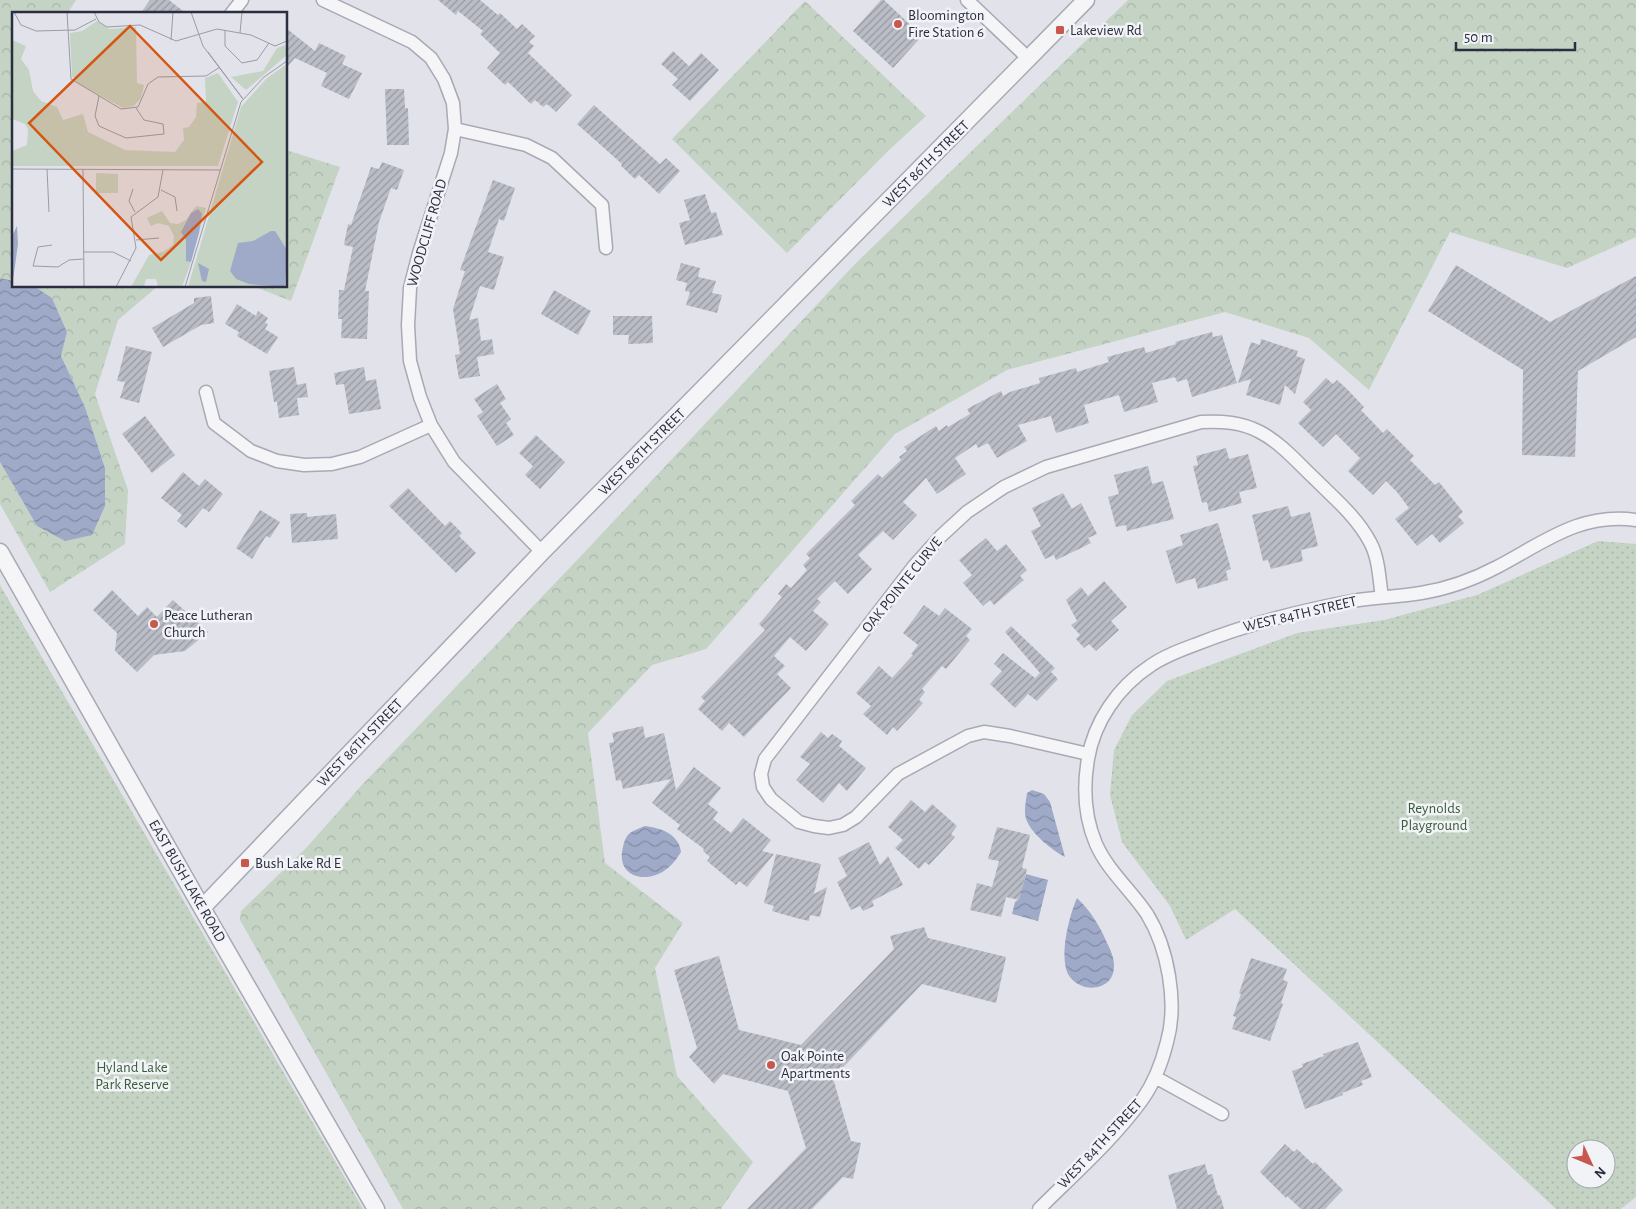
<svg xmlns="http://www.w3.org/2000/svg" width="1636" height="1209" font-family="'Alegreya Sans',sans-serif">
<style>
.forest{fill:url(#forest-crowns)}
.park{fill:url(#park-dots);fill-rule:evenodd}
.water{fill:url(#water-waves)}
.building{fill:url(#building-hatch)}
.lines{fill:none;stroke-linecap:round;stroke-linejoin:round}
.minor-casing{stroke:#a7a9b4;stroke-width:15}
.tertiary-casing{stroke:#a7a9b4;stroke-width:19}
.minor{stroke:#f5f5f8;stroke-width:12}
.tertiary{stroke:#f5f5f8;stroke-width:16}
.poi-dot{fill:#c8574e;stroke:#f2f3f7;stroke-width:2}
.labels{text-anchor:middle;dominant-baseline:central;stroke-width:5;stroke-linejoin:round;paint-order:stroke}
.poi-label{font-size:15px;fill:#2b2e41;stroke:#f2f3f7;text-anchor:start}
.street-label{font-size:15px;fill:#2b2e41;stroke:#f2f3f7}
.park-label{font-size:15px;fill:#395c3a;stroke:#f2f3f7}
.inset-road{fill:none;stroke:#999ba6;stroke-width:1}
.view{fill:#d55511;fill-opacity:0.15;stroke:#d55511;stroke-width:2.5}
.inset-edge{fill:none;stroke:#2b2e41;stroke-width:2.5}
</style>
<defs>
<pattern id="forest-crowns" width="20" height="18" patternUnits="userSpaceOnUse" patternTransform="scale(1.25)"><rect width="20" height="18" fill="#c4d3c4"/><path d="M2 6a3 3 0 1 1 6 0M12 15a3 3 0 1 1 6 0" fill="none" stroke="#a9b5aa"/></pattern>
<pattern id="park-dots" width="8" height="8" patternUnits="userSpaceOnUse" patternTransform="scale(1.25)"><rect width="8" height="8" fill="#c4d3c4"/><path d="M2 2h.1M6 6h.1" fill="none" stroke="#a9b5aa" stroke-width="1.8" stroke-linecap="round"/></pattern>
<pattern id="water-waves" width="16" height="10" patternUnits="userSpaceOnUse" patternTransform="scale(1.25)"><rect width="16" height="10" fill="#9faac8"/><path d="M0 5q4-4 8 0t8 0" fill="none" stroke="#828ba4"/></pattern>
<pattern id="building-hatch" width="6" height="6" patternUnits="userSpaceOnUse" patternTransform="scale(1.25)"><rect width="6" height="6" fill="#babcc6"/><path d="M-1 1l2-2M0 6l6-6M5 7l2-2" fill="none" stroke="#9799a2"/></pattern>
</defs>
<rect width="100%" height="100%" fill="#e2e3ea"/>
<path class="forest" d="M 0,0 L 76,0 L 67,14 L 14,14 L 14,281 L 0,278 Z
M 1128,0 L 1636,0 L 1636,237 L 1567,268 L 1450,232 L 1369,390 L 1309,338 L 1225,312 L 1007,370 L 895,434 L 706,649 L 652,665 L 588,733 L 605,863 L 683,923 L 655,968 L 677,1076 L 753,1162 L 721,1209 L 403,1209 L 240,920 L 241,911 L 307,847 L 361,786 L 580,557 L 855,264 Z
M 805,1 L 926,116 L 888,151 L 787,253 L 672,139 Z
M 286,150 L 340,167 L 291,301 L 253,286 L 286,286 Z
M 34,286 L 158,286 L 118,320 L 95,394 L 128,490 L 125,544 L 50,592 L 0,504 L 0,462 L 37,526 L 105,468 L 85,407 L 61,356 L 67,332 L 52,298 Z"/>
<path class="park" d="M 1598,541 L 1636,544 L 1636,1197 L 1621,1209 L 1556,1209 L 1235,909 L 1186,940 L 1170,906 L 1122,842 L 1110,795 L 1114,750 L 1132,715 L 1167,681 L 1297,633 L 1384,620 L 1477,595 ZM 1576,1149 L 1606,1149 L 1606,1179 L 1576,1179 Z
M 0,585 L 363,1209 L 0,1209 Z"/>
<path class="water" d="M 0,278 L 14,281 L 14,286 L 34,286 L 52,298 L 67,332 L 61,356 L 85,407 L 105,468 L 105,506 L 92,535 L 65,541 L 37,526 L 0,462 Z
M 1032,790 L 1044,794 L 1050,802 L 1065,857 C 1053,851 1032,834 1027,821 C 1023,813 1026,802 1027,793 Z
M 645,826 C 661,828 679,834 681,852 C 677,858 674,863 668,868 C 648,885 615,878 623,847 C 624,842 626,836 630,833 C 634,830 640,828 645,826 Z
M 1026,874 L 1048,880 L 1038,921 L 1012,914 L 1015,902 L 1019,899 Z
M 1077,898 C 1090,910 1100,926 1107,943 C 1110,949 1114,957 1114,965 C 1115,992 1080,995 1068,974 C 1059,956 1069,916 1077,898 Z"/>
<path class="building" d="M 150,0 L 169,0 L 187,14 L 140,14 Z
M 438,0 L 480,0 L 498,15 L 500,13 L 517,29 L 522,24 L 535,36 L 529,42 L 534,46 L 528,53 L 572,95 L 556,112 L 547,104 L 543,107 L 535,100 L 531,104 L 508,82 L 505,85 L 487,68 L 500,53 L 480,34 L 483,31 L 458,11 L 456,15 Z
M 881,0 L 884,0 L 922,36 L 893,68 L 853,31 Z
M 286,28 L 315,51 L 319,43 L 346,56 L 342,64 L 362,73 L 349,99 L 321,86 L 327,73 L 295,58 L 286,68 Z
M 673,51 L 689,66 L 701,53 L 719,70 L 690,101 L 672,85 L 678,79 L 661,64 Z
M 385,89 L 404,89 L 405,108 L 408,108 L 409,145 L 387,145 Z
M 594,105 L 660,164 L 666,158 L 680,171 L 659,194 L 639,175 L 635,179 L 621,166 L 622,164 L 577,124 Z
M 382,162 L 404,170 L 397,190 L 391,188 L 379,222 L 365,291 L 369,291 L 367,339 L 341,338 L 342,319 L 338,319 L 339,290 L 344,290 L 353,247 L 344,245 L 348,224 L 351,225 L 371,167 L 379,169 Z
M 493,180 L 515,188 L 504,221 L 499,219 L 488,252 L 504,257 L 494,290 L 480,286 L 469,320 L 478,318 L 481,341 L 492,339 L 494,354 L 477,357 L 480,376 L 459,379 L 455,355 L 460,354 L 453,309 L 465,271 L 460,270 Z
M 705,194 L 711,213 L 716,212 L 723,235 L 685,245 L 679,223 L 690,220 L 684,200 Z
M 681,263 L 700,268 L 698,277 L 716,281 L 712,293 L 722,295 L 717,313 L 686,305 L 690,292 L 685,291 L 687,283 L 676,280 Z
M 1456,265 L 1550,322 L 1636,276 L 1636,337 L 1578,371 L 1575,457 L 1522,455 L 1523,370 L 1428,311 Z
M 554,290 L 591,311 L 578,335 L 541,314 Z
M 211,296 L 214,323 L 201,325 L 163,347 L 152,328 L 194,303 L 194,298 Z
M 237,304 L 256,316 L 258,311 L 268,318 L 265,323 L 268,324 L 265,329 L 278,337 L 267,354 L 237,336 L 239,332 L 225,324 Z
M 613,316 L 652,316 L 653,343 L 628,344 L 629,335 L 613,335 Z
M 1212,332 L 1213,337 L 1222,335 L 1237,383 L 1192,397 L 1187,379 L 1177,382 L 1175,377 L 1152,383 L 1158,402 L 1124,412 L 1119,395 L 1084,405 L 1089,423 L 1056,433 L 1051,416 L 1018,425 L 1027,441 L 997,458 L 988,443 L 978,448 L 976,444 L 955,458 L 966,474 L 937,494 L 926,478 L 903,502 L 917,515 L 893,540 L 883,531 L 858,555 L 872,569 L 848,594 L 835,581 L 817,599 L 821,602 L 813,611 L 829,624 L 806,651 L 790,637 L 774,656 L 785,666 L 777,674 L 791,688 L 744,737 L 729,723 L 722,731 L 698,709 L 705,701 L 701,697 L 765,630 L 759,624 L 782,597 L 778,594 L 786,584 L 791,588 L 807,570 L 803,565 L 810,558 L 806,554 L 855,505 L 851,501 L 878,474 L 882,478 L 901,460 L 899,457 L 907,451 L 904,447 L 936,426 L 939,431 L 947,425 L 948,427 L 970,414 L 967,409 L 1001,391 L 1003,396 L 1010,392 L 1040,383 L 1039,378 L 1076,368 L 1077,372 L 1109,362 L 1107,357 L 1144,347 L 1146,353 L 1176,344 L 1175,342 Z
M 1261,339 L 1298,351 L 1296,356 L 1305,359 L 1295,394 L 1285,385 L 1280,405 L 1246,395 L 1251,379 L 1238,383 L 1251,342 L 1260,345 Z
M 126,346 L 152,352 L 139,403 L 120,398 L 125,382 L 117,381 Z
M 294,367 L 297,385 L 306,383 L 308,397 L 297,398 L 299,415 L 279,418 L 277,402 L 274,402 L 269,371 Z
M 364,367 L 366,381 L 376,379 L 381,409 L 349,414 L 344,384 L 336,385 L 334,373 Z
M 1326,378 L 1333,384 L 1337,380 L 1347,389 L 1364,407 L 1361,410 L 1383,433 L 1387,429 L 1414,456 L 1410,460 L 1435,485 L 1439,482 L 1463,512 L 1458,516 L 1464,523 L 1440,543 L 1432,534 L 1417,546 L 1395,519 L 1409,508 L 1397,492 L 1386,481 L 1373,495 L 1348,471 L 1360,458 L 1336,434 L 1323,447 L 1298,423 L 1311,410 L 1303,402 Z
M 497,384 L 506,399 L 500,403 L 511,419 L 506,423 L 514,435 L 497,446 L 477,416 L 483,412 L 474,399 Z
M 145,416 L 175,455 L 152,473 L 122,434 Z
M 536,435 L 565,462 L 540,489 L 525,475 L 533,466 L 519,453 Z
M 1226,448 L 1229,459 L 1248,454 L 1257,488 L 1239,492 L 1242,503 L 1209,512 L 1207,502 L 1202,503 L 1193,466 L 1198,465 L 1196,456 Z
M 1148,466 L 1152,484 L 1163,481 L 1174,519 L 1127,531 L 1126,525 L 1116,527 L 1108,497 L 1119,494 L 1114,475 Z
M 183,472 L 199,486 L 205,479 L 223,494 L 209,512 L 203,508 L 186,528 L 177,521 L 182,515 L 161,498 Z
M 408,488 L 445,526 L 450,521 L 462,533 L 459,536 L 476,553 L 456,573 L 389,506 Z
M 1063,493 L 1072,509 L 1081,503 L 1097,534 L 1088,538 L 1091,543 L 1079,549 L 1056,560 L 1054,555 L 1045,559 L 1031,531 L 1041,526 L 1032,508 Z
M 1288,506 L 1291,517 L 1310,512 L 1318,546 L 1301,550 L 1303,561 L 1271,569 L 1268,560 L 1263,561 L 1252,515 Z
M 260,510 L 280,522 L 270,538 L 266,536 L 252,559 L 236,548 Z
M 307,513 L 307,517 L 336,514 L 338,539 L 292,543 L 290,514 Z
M 1218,523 L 1231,569 L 1226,571 L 1228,580 L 1198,589 L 1195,578 L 1176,584 L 1166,551 L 1183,545 L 1180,535 Z
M 986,538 L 997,551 L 1006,544 L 1027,570 L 1020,576 L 1024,580 L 1013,589 L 994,605 L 990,600 L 983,606 L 963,583 L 972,575 L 959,560 Z
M 1104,581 L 1127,607 L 1111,621 L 1119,630 L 1096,651 L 1089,644 L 1084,648 L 1076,639 L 1080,635 L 1071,625 L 1077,621 L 1066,600 L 1081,587 L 1088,596 Z
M 112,590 L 138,616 L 147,607 L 157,617 L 173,600 L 208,632 L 185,651 L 154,655 L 137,672 L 115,651 L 117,633 L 93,610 Z
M 924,605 L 939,616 L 945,608 L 972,629 L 966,636 L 970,640 L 946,669 L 942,666 L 922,689 L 925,692 L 919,700 L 923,703 L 914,713 L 897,731 L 893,727 L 887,735 L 863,714 L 871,706 L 856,693 L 879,666 L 892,678 L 913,655 L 911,654 L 918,645 L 903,633 Z
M 1011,626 L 1055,668 L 1051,672 L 1058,679 L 1037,701 L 1028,694 L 1015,708 L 990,684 L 1002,671 L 994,664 L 1003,653 L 1035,678 L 1040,673 L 1005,632 Z
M 643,726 L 645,738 L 664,733 L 676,790 L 694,767 L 721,788 L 708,804 L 718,812 L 713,819 L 731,833 L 743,818 L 771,840 L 762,851 L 774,854 L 747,887 L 739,881 L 736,885 L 707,861 L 710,857 L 703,851 L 704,849 L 677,829 L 680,825 L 652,803 L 671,779 L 623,789 L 621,780 L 616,781 L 609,743 L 614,742 L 612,733 Z
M 821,732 L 828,738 L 832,734 L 842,741 L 839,746 L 866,768 L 847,791 L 839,783 L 823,803 L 796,780 L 810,764 L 800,757 Z
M 911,800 L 925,812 L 932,804 L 957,826 L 951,834 L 955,837 L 946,847 L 929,865 L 925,862 L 919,869 L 895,848 L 903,840 L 888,827 Z
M 997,827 L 1030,835 L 1022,868 L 1027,869 L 1019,900 L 1006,897 L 1001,917 L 970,910 L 977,883 L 992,887 L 999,861 L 988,859 Z
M 869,842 L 880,865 L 888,856 L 903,885 L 872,901 L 874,906 L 863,911 L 860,906 L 851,910 L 837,882 L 847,876 L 838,858 Z
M 776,854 L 821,864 L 814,894 L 827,887 L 820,917 L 810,915 L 809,921 L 796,918 L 772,911 L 774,906 L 764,903 Z
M 924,927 L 928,938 L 1006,957 L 996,1003 L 922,984 L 833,1078 L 851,1141 L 861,1143 L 853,1179 L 843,1177 L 812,1209 L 747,1209 L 806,1148 L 788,1091 L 723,1074 L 714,1084 L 689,1057 L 697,1048 L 674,970 L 719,956 L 739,1030 L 801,1045 L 894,949 L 890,936 Z
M 1251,958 L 1287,969 L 1283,980 L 1288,982 L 1281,1003 L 1283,1004 L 1270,1041 L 1232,1029 L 1236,1017 L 1233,1016 L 1241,994 L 1239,993 Z
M 1358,1042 L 1372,1077 L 1361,1081 L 1363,1085 L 1342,1093 L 1343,1095 L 1305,1109 L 1292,1071 L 1303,1067 L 1302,1064 L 1324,1056 L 1323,1054 Z
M 1285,1144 L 1294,1152 L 1297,1149 L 1313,1164 L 1315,1162 L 1343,1190 L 1325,1209 L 1301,1209 L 1287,1196 L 1286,1198 L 1260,1172 Z
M 1205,1164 L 1208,1175 L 1212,1174 L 1218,1196 L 1220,1195 L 1224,1209 L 1177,1209 L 1168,1175 Z"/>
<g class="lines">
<g class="minor-casing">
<path id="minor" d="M 323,0 L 412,42 L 431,58 L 444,79 L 453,103 L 455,129 L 451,153 L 419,253 L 410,288 L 408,325 L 410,361 L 420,397 L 431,425 L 454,462 L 542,552
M 967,0 L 1029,59
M 231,14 L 242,0
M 455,129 L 526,145 L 552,158 L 602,205 L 606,248
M 206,392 L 214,423 L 251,451 L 277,461 L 304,465 L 332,464 L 360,457 L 431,425
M 1088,754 L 1010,736 L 984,732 L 968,736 L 898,774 L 856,817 L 843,825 L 829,828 L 814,826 L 799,822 L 771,799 L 763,787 L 761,774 L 765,759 L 914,566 L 941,536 L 967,512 L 1004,487 L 1046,467 L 1201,422 C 1222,421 1241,422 1260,432 C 1281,443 1298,463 1315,479 C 1334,498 1357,517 1370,542 C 1379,558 1379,579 1382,597
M 1155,1077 L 1222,1114
M 1039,1209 C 1073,1175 1114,1139 1142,1100 C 1154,1083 1162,1062 1167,1042 C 1178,1003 1168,948 1147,914 C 1131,890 1108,871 1096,844 C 1085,818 1083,788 1088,759 C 1094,722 1118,687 1150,666 C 1164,656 1181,650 1197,644 C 1247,624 1299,611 1352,601 C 1375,597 1398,597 1421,593 C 1447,589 1474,579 1497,567 C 1543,543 1580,512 1636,520"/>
</g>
<g class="tertiary-casing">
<path id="tertiary" d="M 0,552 L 202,908 L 376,1209
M 202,908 L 542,552 L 1086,0"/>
</g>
<use href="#minor" class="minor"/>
<use href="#tertiary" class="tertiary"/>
</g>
<g class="poi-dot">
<circle cx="898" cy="24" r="5"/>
<rect x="1055" y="25" width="10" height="10" rx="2.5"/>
<circle cx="154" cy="624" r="5"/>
<rect x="240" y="858" width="10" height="10" rx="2.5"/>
<circle cx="771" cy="1065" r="5"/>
</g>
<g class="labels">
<g class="poi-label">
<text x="908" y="15">Bloomington<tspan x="908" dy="17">Fire Station 6</tspan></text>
<text x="1070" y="30">Lakeview Rd</text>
<text x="164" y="615">Peace Lutheran<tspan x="164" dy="17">Church</tspan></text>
<text x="255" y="863">Bush Lake Rd E</text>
<text x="781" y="1056">Oak Pointe<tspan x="781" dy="17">Apartments</tspan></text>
</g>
<g class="street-label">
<text transform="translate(926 164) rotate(-45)">WEST 86TH STREET</text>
<text transform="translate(427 233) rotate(-74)">WOODCLIFF ROAD</text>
<text transform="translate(642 452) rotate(-45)">WEST 86TH STREET</text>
<text transform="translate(902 585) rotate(-51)">OAK POINTE CURVE</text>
<text transform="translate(1300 614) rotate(-13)">WEST 84TH STREET</text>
<text transform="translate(360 743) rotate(-46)">WEST 86TH STREET</text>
<text transform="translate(187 881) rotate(60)">EAST BUSH LAKE ROAD</text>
<text transform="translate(1100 1144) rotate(-47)">WEST 84TH STREET</text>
</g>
<g class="park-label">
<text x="1434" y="808">Reynolds<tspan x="1434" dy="17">Playground</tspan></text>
<text x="132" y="1067">Hyland Lake<tspan x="132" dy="17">Park Reserve</tspan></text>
</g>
</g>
<g transform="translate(12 12)">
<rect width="275" height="275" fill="#e2e3ea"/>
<path d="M 0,28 L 14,34 L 9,47 L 17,58 L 21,79 L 29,89 L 45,95 L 51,108 L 71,102 L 76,120 L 113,138 L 163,140 L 172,128 L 171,116 L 177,115 L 184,105 L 185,91 L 194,90 L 193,66 L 206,61 L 226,90 L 206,154 L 0,154 L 0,139 L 15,133 L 16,117 L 13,112 L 0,107 ZM 273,33 L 275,43 L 234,78 L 219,65 L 251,59 L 265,36 ZM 84,161 L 106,162 L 106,181 L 84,181 ZM 184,194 L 194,196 L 187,221 L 190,202 L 179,201 L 170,222 L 174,228 L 175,249 L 179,250 L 170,275 L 146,275 L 144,267 L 134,267 L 132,275 L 119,275 L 137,243 L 151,240 L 161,233 L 162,224 L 157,214 L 146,211 L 139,214 L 135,206 L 150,199 L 158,211 L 166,212 L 174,208 Z" fill="#c4d3c4"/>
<path d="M 85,9 L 97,17 L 124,15 L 125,71 L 132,73 L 129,86 L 122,94 L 111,96 L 65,71 L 60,64 L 58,21 L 70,19 ZM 275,52 L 275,275 L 176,275 L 229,95 L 255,66 Z" fill="#c4d3c4"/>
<path d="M 186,197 L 190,202 L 187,221 L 179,250 L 174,249 L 174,228 L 169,220 L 179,201 ZM 5,214 L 6,232 L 0,275 L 0,224 ZM 259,219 L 263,219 L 275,238 L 273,275 L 237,272 L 224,267 L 218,259 L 226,231 L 241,229 ZM 186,251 L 197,257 L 194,270 L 190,269 Z" fill="#9faac8"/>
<path class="inset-road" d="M 2,0 L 9,13 L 24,19 L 63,18 L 84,7M 55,0 L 59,67 L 109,97 L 126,95 L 136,72 L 146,65 L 194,64 L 208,55M 82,0 L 87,10 L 95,15 L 128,13 L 164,29 L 205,17 L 239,23 L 263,34 L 275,29M 179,0 L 191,34 L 231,87M 213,18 L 213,34 L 230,51 L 245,48 L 257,31M 228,21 L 230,0M 159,28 L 161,0M 196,40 L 231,87M 87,84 L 83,104 L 87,114 L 114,126 L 152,122 L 151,112 L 132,108 L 124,96M 0,157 L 208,158M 35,157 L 37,200M 71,157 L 72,275M 121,177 L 117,189 L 123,200M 149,178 L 163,185 L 165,199M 124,228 L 147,226M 40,233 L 26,235 L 21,254 L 46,255 L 57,248 L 71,247M 71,240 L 101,240 L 119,249M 104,275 L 124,236 L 119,205 L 146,185 L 151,158M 173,275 L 229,90 L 252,65 L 275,49"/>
<path class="view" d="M 118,14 L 250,150 L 149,248 L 17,111 Z"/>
<rect width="275" height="275" class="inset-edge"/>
</g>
<g transform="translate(1591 1164) rotate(134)"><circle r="24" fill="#f2f3f7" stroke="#a2a4ae"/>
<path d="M0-4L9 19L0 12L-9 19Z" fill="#c8574e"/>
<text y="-8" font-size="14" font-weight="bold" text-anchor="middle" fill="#2b2e41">N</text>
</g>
<path d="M1456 42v8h119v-8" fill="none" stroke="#2b2e41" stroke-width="2.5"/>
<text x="1464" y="42" font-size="15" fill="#2b2e41" stroke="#f2f3f7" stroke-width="4" paint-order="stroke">50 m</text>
</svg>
